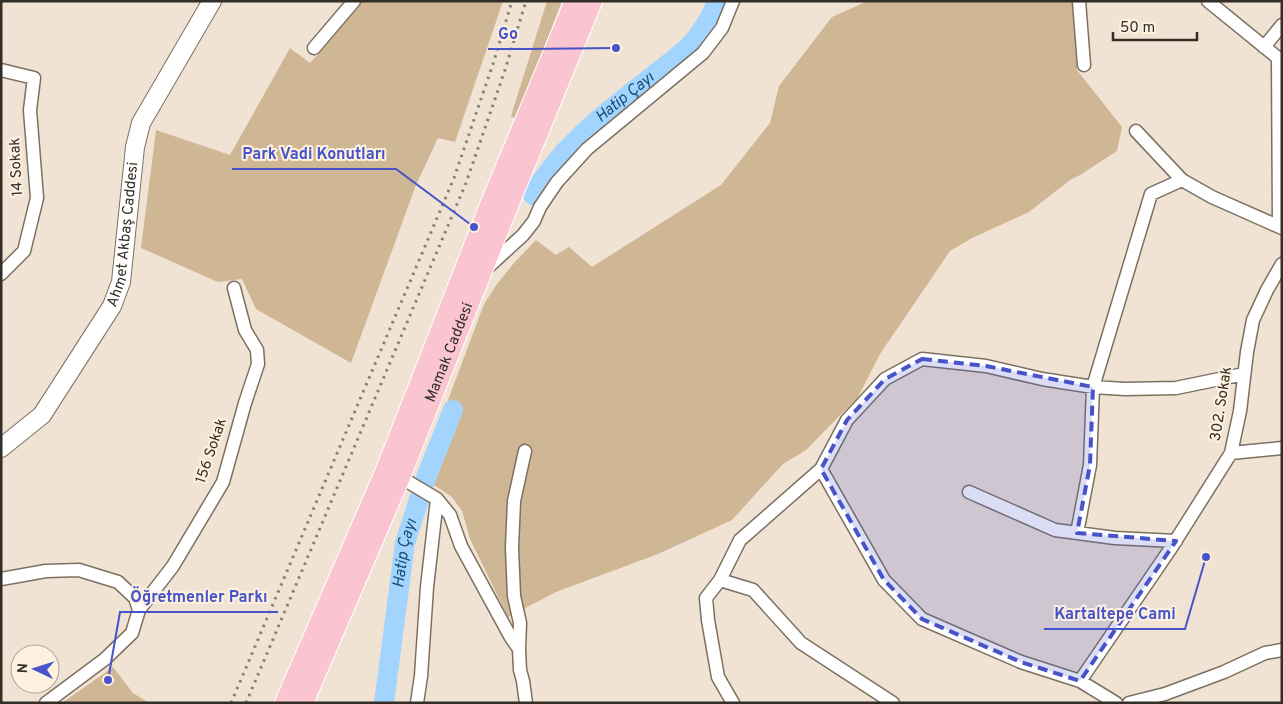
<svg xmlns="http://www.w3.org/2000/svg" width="1283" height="704" font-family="Overpass,sans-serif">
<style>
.green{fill:#cfb695}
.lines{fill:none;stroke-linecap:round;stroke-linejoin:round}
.river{stroke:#a3d4fe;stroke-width:20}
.street-casing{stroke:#7c7061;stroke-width:15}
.secondary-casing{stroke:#7c7061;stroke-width:20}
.primary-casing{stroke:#fff;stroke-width:22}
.street{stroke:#fff;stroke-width:12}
.secondary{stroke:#fff;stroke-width:18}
.primary{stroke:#fac5d1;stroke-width:20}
.rail{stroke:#898075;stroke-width:3;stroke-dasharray:2.5 5;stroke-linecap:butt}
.marked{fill:#4753c8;fill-opacity:0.2;stroke:#4753c8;stroke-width:4;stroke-dasharray:10 6;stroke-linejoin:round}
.labels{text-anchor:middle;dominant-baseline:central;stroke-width:4;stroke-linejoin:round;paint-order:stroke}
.street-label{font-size:15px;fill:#332e27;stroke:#fef1e0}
.water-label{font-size:16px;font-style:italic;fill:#164c74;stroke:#fef1e0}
.leader{fill:none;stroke:#4753c8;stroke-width:2}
.callout-dot{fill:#4753c8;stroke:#fef1e0;stroke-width:2}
.callout-label{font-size:16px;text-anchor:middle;font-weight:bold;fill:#4753c8;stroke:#fef1e0;stroke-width:4;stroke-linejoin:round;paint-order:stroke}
</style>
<rect width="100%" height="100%" fill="#f1e3d3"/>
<path class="green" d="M 361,1 L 503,1 L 455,142 L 438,138 L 416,185 L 351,363 L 256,309 L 242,279 L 218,282 L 141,248 L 156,130 L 230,155 L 290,48 L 310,63 L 322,50 Z
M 547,1 L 562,1 L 517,120 L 511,116 Z
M 868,1 L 1072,1 L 1079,52 L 1077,70 L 1122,127 L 1117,151 L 1080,175 L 1070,180 L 1029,212 L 972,238 L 950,251 L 880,354 L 858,397 L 806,450 L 783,464 L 732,520 L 658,554 L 556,592 L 508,617 L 470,539 L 462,511 L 452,497 L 434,485 L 463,409 L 447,403 L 484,304 L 497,284 L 514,263 L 536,240 L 556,255 L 569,247 L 592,267 L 721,185 L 770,123 L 779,86 L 832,17 Z
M 113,667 L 133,693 L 149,703 L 62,703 Z"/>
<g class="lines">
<g class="river">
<path id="s1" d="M 533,195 C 559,148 603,115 645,82 C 659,70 679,57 692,43 C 703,31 711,16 718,1"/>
<path id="s2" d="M 384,703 L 405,543 L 427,475 L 453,410"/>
</g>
<g class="street-casing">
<path id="street" d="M 1079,1 L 1084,65
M 1208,1 L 1278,58 L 1282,59
M 1264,47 L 1282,25
M 314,48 L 354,1
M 1278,58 L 1279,226
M 1,70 L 34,78 L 30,110 L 37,198 L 24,251 L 1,274
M 1136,131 L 1182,180 L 1212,197 L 1282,228
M 486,269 L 523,235 L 534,221 L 540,207 L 557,182 L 587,149 L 703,53 L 722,28 L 733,1
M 1231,453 L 1282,448
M 821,469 L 884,580 L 922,619 L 1021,662 L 1080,681 L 1116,703
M 400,477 L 437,499 L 450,515 L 461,546 L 510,636 L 519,649 L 520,670 L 523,681 L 526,703
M 969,492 L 1055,530 L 1115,538 L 1176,541
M 1077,533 L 1090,465 L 1093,387 L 1151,194 L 1182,180
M 1,579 L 46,571 L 79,570 L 118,582 L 135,598 L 139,610 L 132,633 L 105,659 L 46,703
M 720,580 L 740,540 L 821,469 L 847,420 L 885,379 L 922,359 L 986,366 L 1042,379 L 1093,387 L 1125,389 L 1176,388 L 1244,374
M 139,610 L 173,566 L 223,482 L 245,403 L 258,364 L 257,350 L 245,330 L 234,288
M 519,649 L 520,623 L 514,596 L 512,548 L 514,501 L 525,451
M 1080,681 L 1171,548 L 1231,453 L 1240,411 L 1247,352 L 1253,320 L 1267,290 L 1282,264
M 417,703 L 421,676 L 427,587 L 437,499
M 733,703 L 718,677 L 708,620 L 706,598 L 720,580 L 753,590 L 801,643 L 893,703
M 1129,703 L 1165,694 L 1224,672 L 1265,653 L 1282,650"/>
</g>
<g class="secondary-casing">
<g id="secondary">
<path id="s3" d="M 1,448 L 42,415 L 112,306 L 121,282 L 135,147 L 141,123 L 212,1"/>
</g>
</g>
<g class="primary-casing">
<g id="primary">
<path d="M 285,703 L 386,470 L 488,210 L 575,1"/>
<path id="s4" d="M 303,703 L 400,477 L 503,218 L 592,1"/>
</g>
</g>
<use href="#street" class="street"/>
<use href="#secondary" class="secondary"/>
<use href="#primary" class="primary"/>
<path class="rail" d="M 231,703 L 454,178 L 493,64 L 512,1
M 246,703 L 466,183 L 506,67 L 526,1"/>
</g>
<path class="marked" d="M 922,359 L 986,366 L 1093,387 L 1090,465 L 1077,533 L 1176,541 L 1080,681 L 1021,662 L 922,619 L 884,580 L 821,469 L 847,420 L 885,379 Z"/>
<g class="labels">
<g class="street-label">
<text transform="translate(17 167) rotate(-93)">14 Sokak</text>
<text stroke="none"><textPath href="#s3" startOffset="255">Ahmet Akbaş Caddesi</textPath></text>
<text stroke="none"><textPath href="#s4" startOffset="380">Mamak Caddesi</textPath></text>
<text transform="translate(1222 404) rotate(-81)">302. Sokak</text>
<text transform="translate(212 451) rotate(-71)">156 Sokak</text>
</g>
<g class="water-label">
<text stroke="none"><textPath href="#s1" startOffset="135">Hatip Çayı</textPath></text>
<text stroke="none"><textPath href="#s2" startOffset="151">Hatip Çayı</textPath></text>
</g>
</g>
<path class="leader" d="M616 48L528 49H488M474 227L396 169H232M108 680L120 612H278M1206 557L1185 629H1044"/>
<g class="callout-dot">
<circle cx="616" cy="48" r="5"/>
<circle cx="474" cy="227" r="5"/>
<circle cx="108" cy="680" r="5"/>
<circle cx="1206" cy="557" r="5"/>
</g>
<g class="callout-label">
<text x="508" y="39">Go</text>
<text x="314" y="159">Park Vadi Konutları</text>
<text x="199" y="602">Öğretmenler Parkı</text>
<text x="1115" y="619">Kartaltepe Cami</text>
</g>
<rect width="1283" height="704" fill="none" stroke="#332e27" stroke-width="5"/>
<g transform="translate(35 669) rotate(274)"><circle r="24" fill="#fef1e0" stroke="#ada396"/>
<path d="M0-4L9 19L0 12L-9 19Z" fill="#4753c8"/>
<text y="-8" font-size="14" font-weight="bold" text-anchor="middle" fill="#332e27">N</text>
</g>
<path d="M1113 32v8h84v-8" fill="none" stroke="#332e27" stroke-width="2.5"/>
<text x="1120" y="32" font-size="15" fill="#332e27" stroke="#fef1e0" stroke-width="4" paint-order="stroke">50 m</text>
</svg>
